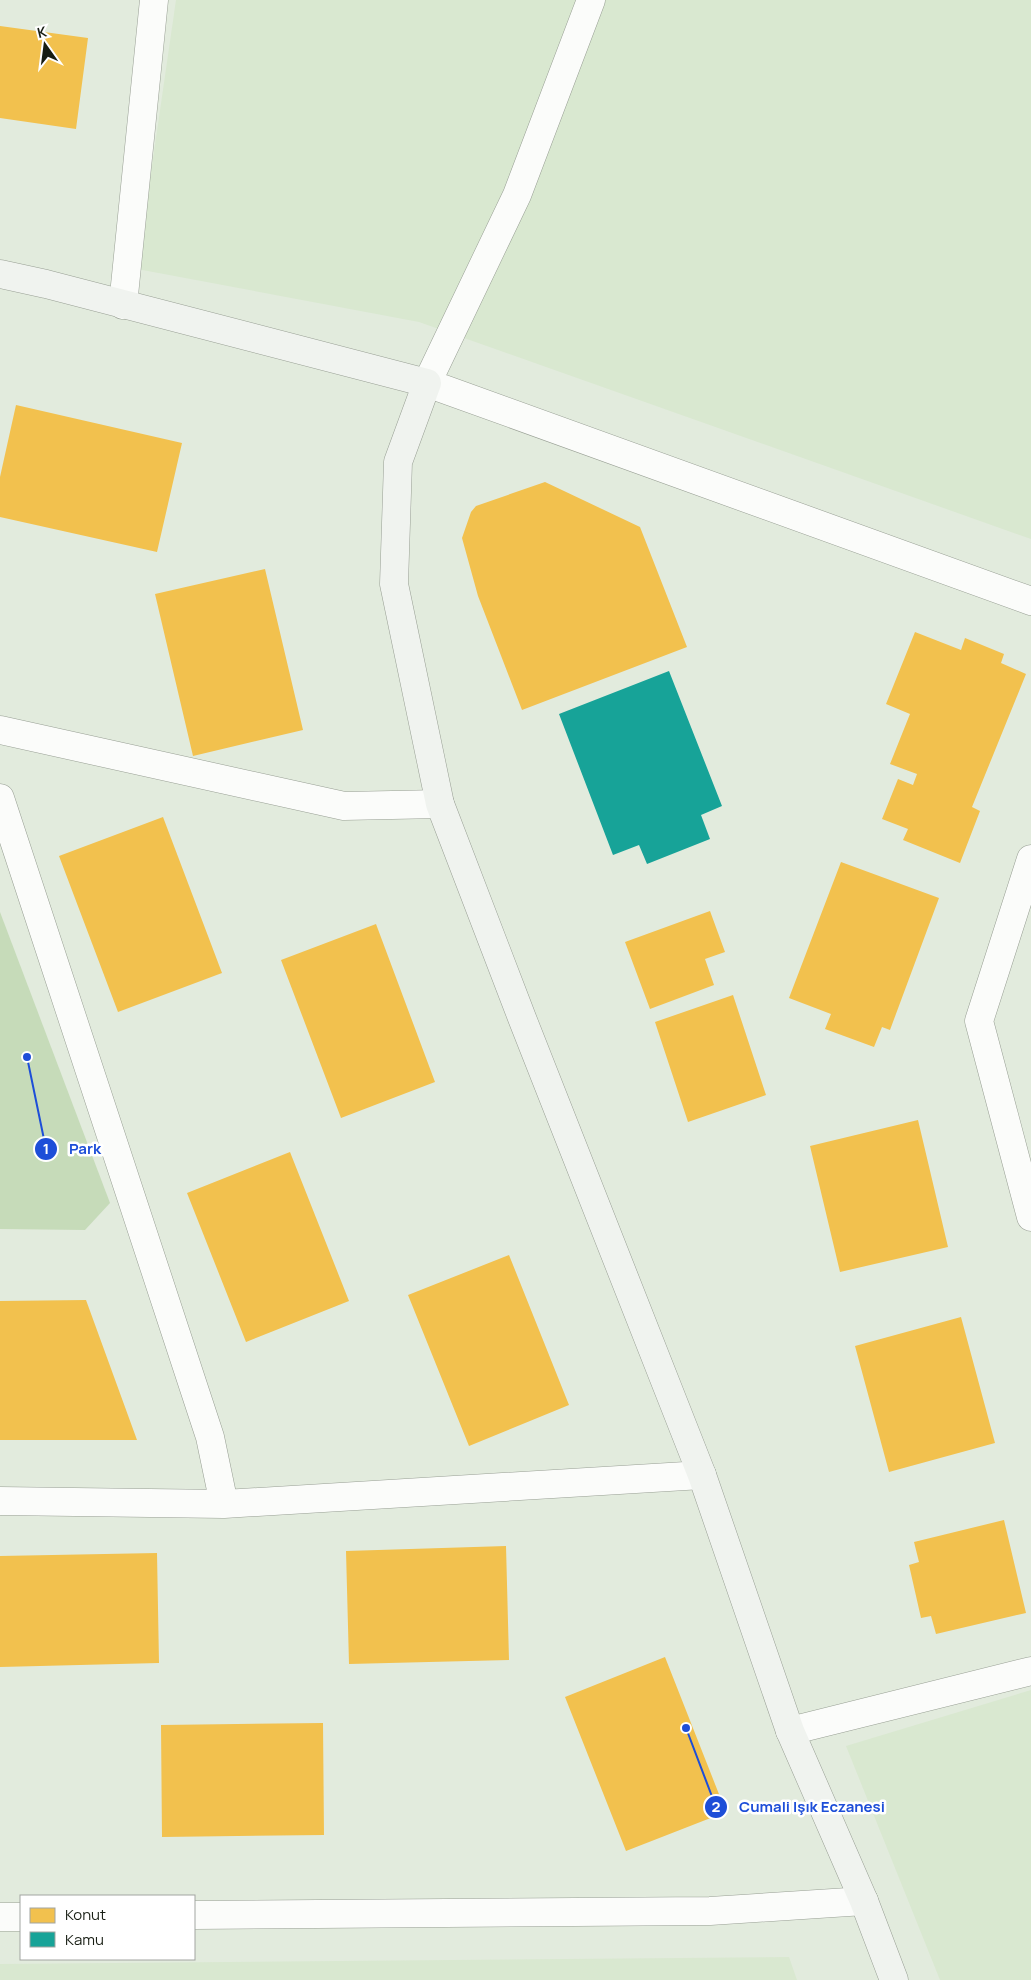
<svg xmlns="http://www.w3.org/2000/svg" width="1031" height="1980" font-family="Manrope,sans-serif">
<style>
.built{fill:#d9e8d0}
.green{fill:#c6dbb9}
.homes{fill:#f2c14e}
.public{fill:#17a398}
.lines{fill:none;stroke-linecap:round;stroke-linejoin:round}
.street-casing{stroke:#989f94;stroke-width:29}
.secondary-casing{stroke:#989f94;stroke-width:29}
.street{stroke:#fbfcfa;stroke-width:28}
.secondary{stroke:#f0f3ef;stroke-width:28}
.leader{fill:none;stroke:#1d4ed8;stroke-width:2}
.callout-dot{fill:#1d4ed8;stroke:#fff;stroke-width:2}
.mark-label{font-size:15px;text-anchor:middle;font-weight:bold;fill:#fff}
.callout-label{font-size:15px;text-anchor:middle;font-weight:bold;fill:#1d4ed8;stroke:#fff;stroke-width:5;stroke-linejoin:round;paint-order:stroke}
</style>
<rect width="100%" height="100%" fill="#e2ebdd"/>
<path class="built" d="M 176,0 L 1031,0 L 1031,539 L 419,322 L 137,269 Z
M 1031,1690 L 1031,1980 L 940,1980 L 846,1746 Z
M 789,1957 L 797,1980 L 0,1980 L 0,1964 Z"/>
<path class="green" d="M 0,912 L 110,1203 L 85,1230 L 0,1229 Z"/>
<path class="homes" d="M 0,26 L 88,38 L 76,129 L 0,118 Z
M 16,405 L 182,443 L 157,552 L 0,517 L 0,477 Z
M 545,482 L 640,527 L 687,647 L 522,710 L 478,596 L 462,538 L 471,512 L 476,506 Z
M 265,569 L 303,730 L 193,756 L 155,594 Z
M 915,632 L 961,650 L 965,638 L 1004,654 L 1001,663 L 1026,674 L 972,807 L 980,811 L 960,863 L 903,840 L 908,829 L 882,819 L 898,779 L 913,785 L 917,774 L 890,764 L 910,714 L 886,704 Z
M 163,817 L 222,973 L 118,1012 L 59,856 Z
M 841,862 L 939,898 L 890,1030 L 882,1027 L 874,1047 L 825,1029 L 831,1014 L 789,998 Z
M 710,911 L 725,952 L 705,959 L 714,985 L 650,1009 L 625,942 Z
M 376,924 L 435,1082 L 341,1118 L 281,960 Z
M 733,995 L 766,1095 L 688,1122 L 655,1022 Z
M 918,1120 L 948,1247 L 840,1272 L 810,1146 Z
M 290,1152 L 349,1301 L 246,1342 L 187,1193 Z
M 509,1255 L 569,1405 L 469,1446 L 408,1295 Z
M 86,1300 L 137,1440 L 0,1440 L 0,1301 Z
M 961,1317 L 995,1443 L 889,1472 L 855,1346 Z
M 1004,1520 L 1026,1613 L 936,1634 L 931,1616 L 921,1618 L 909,1565 L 919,1562 L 914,1542 Z
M 506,1546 L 509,1660 L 349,1664 L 346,1551 Z
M 157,1553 L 159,1663 L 0,1667 L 0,1556 Z
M 665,1657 L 726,1812 L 626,1851 L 565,1697 Z
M 323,1723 L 324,1835 L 162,1837 L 161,1725 Z"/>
<path class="public" d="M 669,671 L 722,806 L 701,815 L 710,839 L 647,864 L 639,845 L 613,855 L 559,714 Z"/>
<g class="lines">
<g class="street-casing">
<path id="street" d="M 591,0 L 517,195 L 427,383 L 1031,601
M 123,305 L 154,0
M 0,730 L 344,806 L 440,804
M 0,798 L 210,1437 L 224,1504
M 1031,859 L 979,1021 L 1031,1217
M 0,1501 L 224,1504 L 702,1475
M 790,1731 L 1031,1671
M 194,1915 L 710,1911 L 864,1901
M 0,1917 L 21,1917"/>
</g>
<g class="secondary-casing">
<path id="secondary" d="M 0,274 L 46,284 L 427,383 L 398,462 L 394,584 L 440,804 L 522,1018 L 702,1475 L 790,1731 L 864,1901 L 894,1980"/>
</g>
<use href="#street" class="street"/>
<use href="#secondary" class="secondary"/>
</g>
<path class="leader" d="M27 1057L46 1149M686 1728L716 1807"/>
<g class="callout-dot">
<circle cx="27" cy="1057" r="5"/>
<circle cx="686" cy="1728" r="5"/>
<circle cx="46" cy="1149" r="12"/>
<circle cx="716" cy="1807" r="12"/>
</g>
<g class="mark-label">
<text x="46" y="1154">1</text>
<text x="716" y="1812">2</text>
</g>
<g class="callout-label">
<text x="85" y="1154">Park</text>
<text x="812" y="1812">Cumali Işık Eczanesi</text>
</g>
<rect x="20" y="1895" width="175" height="65" fill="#ffffff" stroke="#a2a5a1"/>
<rect x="30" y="1908" width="25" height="15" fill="#f2c14e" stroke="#a2a5a1"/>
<text x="65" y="1920" font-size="15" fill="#171d13">Konut</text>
<rect x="30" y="1932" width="25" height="15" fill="#17a398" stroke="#a2a5a1"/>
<text x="65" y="1945" font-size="15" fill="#171d13">Kamu</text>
<g transform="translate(45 45) rotate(346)" stroke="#ffffff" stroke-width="4" paint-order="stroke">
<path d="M0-4L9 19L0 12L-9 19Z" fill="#171d13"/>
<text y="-8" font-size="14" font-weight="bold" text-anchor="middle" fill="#171d13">K</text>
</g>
</svg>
